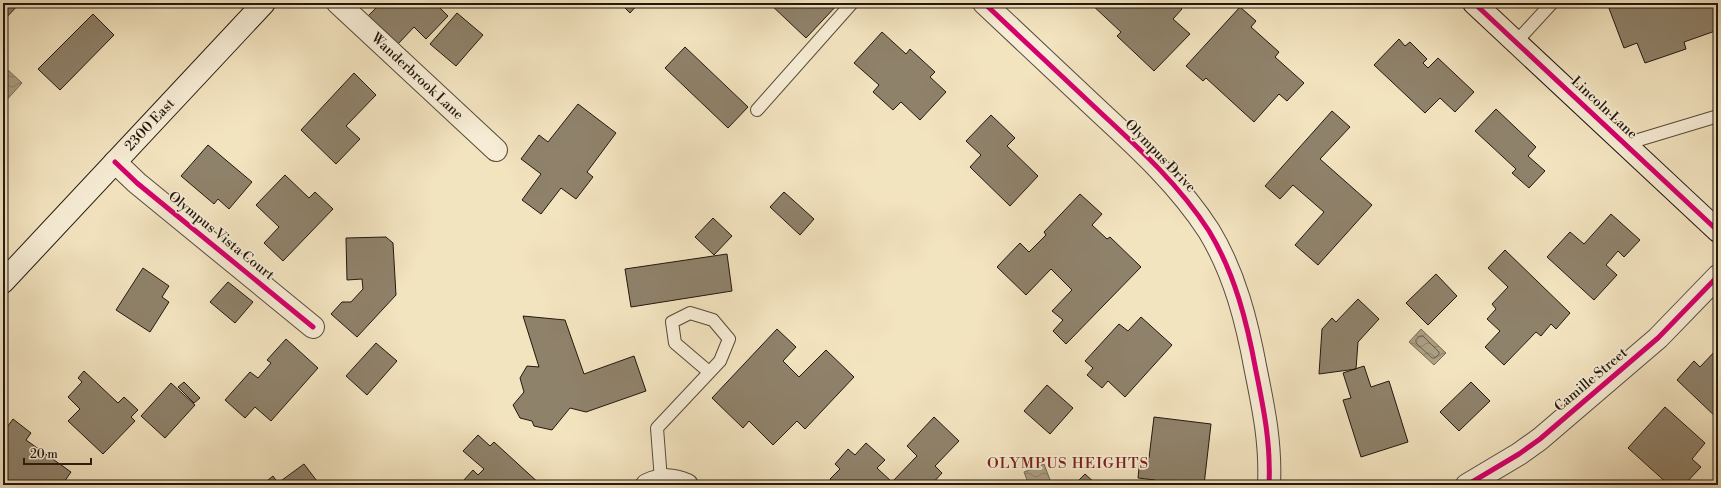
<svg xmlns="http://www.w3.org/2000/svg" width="1721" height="488" font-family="'Libre Bodoni',serif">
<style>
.water{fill:url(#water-waves);stroke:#756954}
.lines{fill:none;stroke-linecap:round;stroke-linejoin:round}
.shore{stroke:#675c48;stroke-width:1}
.building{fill:#8f826b;stroke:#22180e}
.lane-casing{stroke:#564b3a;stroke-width:14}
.street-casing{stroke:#564b3a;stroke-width:24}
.secondary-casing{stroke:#22180e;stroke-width:24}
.lane{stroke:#f7edd6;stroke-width:12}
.street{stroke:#f7edd6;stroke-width:22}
.secondary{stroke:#f7edd6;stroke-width:22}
.cycleway-casing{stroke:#f7edd6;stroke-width:8}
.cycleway{stroke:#d6006c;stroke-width:5}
.labels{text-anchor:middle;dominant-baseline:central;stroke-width:3.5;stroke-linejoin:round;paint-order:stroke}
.street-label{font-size:14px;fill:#22180e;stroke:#f7edd6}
.neighbourhood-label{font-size:15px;letter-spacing:1px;fill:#7a1f14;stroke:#f7edd6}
</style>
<defs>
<pattern id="water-waves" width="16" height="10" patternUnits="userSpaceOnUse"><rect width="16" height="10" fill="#ac9f83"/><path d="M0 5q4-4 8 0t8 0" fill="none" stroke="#8c816a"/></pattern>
</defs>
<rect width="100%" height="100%" fill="#f3e4c0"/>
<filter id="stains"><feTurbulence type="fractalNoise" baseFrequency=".005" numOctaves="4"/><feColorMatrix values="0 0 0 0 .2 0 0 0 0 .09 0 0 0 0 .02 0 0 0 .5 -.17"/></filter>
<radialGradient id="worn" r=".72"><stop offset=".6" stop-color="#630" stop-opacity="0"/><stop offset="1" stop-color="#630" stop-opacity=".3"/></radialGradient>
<path class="water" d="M 8,70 L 22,83 L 3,104 L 3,75 Z
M 1421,329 L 1446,353 L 1434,365 L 1409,342 Z
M 1044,464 L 1052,485 L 1029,485 L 1024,472 Z"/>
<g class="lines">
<path class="shore" d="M 1420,336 L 1423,336 L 1439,352 L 1439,354 L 1435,358 L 1432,358 L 1416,343 L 1416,340 Z"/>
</g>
<path class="building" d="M 3,3 L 20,3 L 3,21 Z
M 381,3 L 445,3 L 440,8 L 448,16 L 426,39 L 414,27 L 398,44 L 368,16 Z
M 620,3 L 639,3 L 630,13 Z
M 769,3 L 839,3 L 806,38 Z
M 1090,3 L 1176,3 L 1182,9 L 1173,19 L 1190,34 L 1154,71 L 1117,36 L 1121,32 Z
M 1607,3 L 1718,3 L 1718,30 L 1684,42 L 1686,49 L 1645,63 L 1637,43 L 1624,48 Z
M 1240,7 L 1256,21 L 1251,27 L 1279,52 L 1275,57 L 1304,83 L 1287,101 L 1279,94 L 1254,122 L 1206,78 L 1203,81 L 1186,66 Z
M 457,13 L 483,35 L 456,66 L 430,44 Z
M 93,14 L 114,35 L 60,90 L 38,69 Z
M 882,32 L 906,54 L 910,49 L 935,72 L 930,77 L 946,92 L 920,120 L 901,102 L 893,110 L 873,92 L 879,85 L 854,63 Z
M 1399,39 L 1405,46 L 1410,42 L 1427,59 L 1423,63 L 1428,68 L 1438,58 L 1474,92 L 1455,112 L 1440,98 L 1425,113 L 1374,65 Z
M 685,47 L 748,107 L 728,128 L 665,68 Z
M 354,73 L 376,95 L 346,126 L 360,139 L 336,164 L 301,130 Z
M 578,104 L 616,133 L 587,172 L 593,177 L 576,199 L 561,188 L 541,214 L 522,200 L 541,174 L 521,159 L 539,135 L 548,142 Z
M 1496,109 L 1536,147 L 1528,156 L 1545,171 L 1529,188 L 1512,173 L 1516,169 L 1475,131 Z
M 1332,111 L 1350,127 L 1320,159 L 1372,205 L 1318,265 L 1295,245 L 1324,212 L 1293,185 L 1280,199 L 1265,186 Z
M 991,115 L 1015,138 L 1007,146 L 1038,176 L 1010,206 L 970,167 L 981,155 L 966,141 Z
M 208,145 L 252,182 L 229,209 L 218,199 L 214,204 L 181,176 Z
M 285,175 L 309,198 L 315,192 L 333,209 L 283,261 L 264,243 L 279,227 L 256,205 Z
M 784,192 L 814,219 L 800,235 L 770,207 Z
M 1080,194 L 1102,214 L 1092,225 L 1107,239 L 1110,237 L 1141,267 L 1066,344 L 1053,331 L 1063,320 L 1052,311 L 1072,290 L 1051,269 L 1026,295 L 997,267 L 1020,243 L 1029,252 L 1046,235 L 1044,232 Z
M 1611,214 L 1640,240 L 1624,257 L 1618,251 L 1606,265 L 1617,275 L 1594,300 L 1547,257 L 1570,232 L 1584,244 Z
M 713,218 L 732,236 L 714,255 L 695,237 Z
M 386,237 L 393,243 L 396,295 L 357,337 L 331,314 L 342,302 L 351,302 L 363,289 L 362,279 L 347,280 L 346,238 Z
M 1505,250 L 1570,313 L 1556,329 L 1551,324 L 1541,336 L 1536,332 L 1504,365 L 1485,347 L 1500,331 L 1487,319 L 1496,309 L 1492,304 L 1508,287 L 1488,268 Z
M 727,254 L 732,291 L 631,307 L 625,269 Z
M 143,268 L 169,286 L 162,297 L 169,302 L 150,332 L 116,310 Z
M 1436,274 L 1457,296 L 1428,325 L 1406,303 Z
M 228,282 L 253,302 L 235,323 L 210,302 Z
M 1358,299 L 1379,319 L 1358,342 L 1356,369 L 1319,374 L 1322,329 L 1332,318 L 1336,322 Z
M 523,316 L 565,320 L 584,374 L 634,356 L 646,391 L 586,412 L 570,408 L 552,430 L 534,426 L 532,421 L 520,418 L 513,405 L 524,392 L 520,378 L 527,366 L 539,367 Z
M 1141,317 L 1172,345 L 1125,397 L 1108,381 L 1102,388 L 1087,375 L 1093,368 L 1085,361 L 1119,324 L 1128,331 Z
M 777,329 L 796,347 L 783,361 L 799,377 L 826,350 L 854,377 L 805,429 L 797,421 L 773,445 L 749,421 L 743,428 L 712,398 Z
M 286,339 L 318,368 L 271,421 L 255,407 L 245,418 L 225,400 L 250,372 L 258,378 L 271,363 L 267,360 Z
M 376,343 L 397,361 L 367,395 L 346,376 Z
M 1718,348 L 1718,419 L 1677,380 L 1694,361 L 1700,367 Z
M 1364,366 L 1371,387 L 1389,381 L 1408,442 L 1361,457 L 1343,400 L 1351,398 L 1343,373 Z
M 84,371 L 118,403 L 124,397 L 138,410 L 131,417 L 135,421 L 103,454 L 68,421 L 80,409 L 68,397 L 82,382 L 78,378 Z
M 184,382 L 200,398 L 194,403 L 178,387 Z
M 1471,382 L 1490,401 L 1459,431 L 1440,412 Z
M 171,383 L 195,405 L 165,438 L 141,416 Z
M 1047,385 L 1073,408 L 1050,434 L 1024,411 Z
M 1665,407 L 1705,443 L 1692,459 L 1701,467 L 1684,485 L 1669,485 L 1628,448 Z
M 934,417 L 959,441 L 935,466 L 942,473 L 931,485 L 835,485 L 830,479 L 840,469 L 835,464 L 848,449 L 855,455 L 866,443 L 885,460 L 877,468 L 892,482 L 917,456 L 907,446 Z
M 1154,417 L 1211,424 L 1204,485 L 1155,485 L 1155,480 L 1138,478 L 1140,458 L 1149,458 Z
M 13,419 L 31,433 L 26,440 L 71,472 L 62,485 L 3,485 L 3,473 L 5,470 L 3,469 L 3,433 Z
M 478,435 L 490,446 L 494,442 L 541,485 L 467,485 L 463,481 L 473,470 L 478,475 L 484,469 L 463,451 Z
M 304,464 L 320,485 L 262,485 L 273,476 L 278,483 Z
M 1085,474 L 1097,485 L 1074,485 Z"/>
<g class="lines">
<g class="lane-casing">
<path id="lane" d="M 1516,42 L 1552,3
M 757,110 L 852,3
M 1625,144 L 1718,116
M 661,480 L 657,428 L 720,361 L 729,339 L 713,320 L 690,313 L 672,322 L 675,343 L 709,372"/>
</g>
<g class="street-casing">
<g id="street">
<path id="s1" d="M 338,3 L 496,150"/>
<path d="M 984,3 C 1023,40 1062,76 1101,113 C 1140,149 1180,186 1209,231 C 1235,274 1247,322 1256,371 C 1264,410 1271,445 1269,485"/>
<path d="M 115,162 L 137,183 L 313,327"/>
<path d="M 647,485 C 662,478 673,479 687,485"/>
<path d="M 1467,485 L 1519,454 L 1540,439 L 1658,338 L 1718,276"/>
</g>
</g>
<g class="secondary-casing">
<g id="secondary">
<path d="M 1474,3 L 1718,231"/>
<path id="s2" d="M 3,282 L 264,3"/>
</g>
</g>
<use href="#lane" class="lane"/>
<use href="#street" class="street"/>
<use href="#secondary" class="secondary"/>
<g class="cycleway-casing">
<path id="cycleway" d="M 984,3 C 1023,40 1062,76 1101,113 C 1140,149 1180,186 1209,231 C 1235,274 1247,322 1256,371 C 1264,410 1271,445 1269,485
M 1474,3 L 1718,231
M 115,162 L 137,183 L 313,327
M 1467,485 L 1519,454 L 1540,439 L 1658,338 L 1718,276"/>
</g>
<use href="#cycleway" class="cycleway"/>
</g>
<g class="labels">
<g class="street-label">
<text stroke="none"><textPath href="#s1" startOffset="108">Wanderbrook Lane</textPath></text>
<text transform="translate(1604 108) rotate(43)">Lincoln Lane</text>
<text stroke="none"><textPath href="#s2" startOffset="215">2300 East</textPath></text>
<text transform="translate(1160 156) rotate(46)">Olympus Drive</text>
<text transform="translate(221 236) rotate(39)">Olympus Vista Court</text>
<text transform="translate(1591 380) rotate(-40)">Camille Street</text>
</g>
<g class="neighbourhood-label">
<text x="1068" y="463">OLYMPUS HEIGHTS</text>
</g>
</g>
<rect width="1721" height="488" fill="none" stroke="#f3e4c0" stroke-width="16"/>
<rect x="4" y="4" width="1713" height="480" fill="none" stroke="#22180e" stroke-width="2"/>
<rect x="8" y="8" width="1705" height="472" fill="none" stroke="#22180e"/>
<path d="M24 458v6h67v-6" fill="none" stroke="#22180e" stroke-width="2"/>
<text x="30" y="458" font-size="12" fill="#22180e" stroke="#f7edd6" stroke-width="3" paint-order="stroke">20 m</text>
<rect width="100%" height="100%" filter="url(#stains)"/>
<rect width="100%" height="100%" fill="url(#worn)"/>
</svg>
